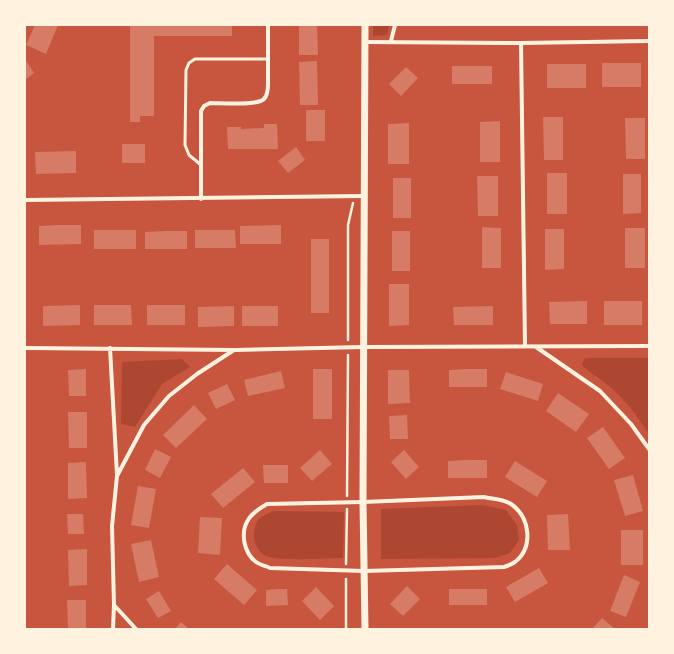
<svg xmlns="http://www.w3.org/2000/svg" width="674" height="654" font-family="'Roboto Condensed',sans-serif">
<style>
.green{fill:#ae4732}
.building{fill:#d67c66}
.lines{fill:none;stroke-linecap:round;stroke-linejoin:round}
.path{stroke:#fff3e0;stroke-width:2.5}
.service{stroke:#fff3e0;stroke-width:3}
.minor{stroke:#fff3e0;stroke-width:4}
.tertiary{stroke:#fff3e0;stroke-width:7}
</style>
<rect width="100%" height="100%" fill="#c8553d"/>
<path class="green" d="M 373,25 L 389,25 L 387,35 L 373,36 Z
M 587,358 L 649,358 L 649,430 L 647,431 C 635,412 621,395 604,382 C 597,376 588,372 582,365 L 584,359 Z
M 182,359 L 190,367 L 162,384 L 135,427 L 121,424 L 122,362 Z
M 483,505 L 506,510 L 517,525 L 519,540 L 510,553 L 495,558 L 381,559 L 381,509 Z
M 274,511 L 344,512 L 343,558 C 329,558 273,562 264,555 C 258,551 253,541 254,534 C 255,519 261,516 274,511 Z"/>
<path class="building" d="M 35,25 L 58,25 L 46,54 L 26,45 Z
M 130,25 L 232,25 L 232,36 L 154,36 L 154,116 L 140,116 L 140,122 L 130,122 Z
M 299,25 L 317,25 L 318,55 L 299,55 Z
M 25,59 L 34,73 L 25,80 Z
M 317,61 L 318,105 L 300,105 L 299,62 Z
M 602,63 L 641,63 L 641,87 L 602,87 Z
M 547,64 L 586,64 L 586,88 L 547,88 Z
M 452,66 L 492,66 L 492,84 L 452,84 Z
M 406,67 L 418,78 L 401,96 L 389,84 Z
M 306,110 L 325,110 L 325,141 L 306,141 Z
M 543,117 L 563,117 L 563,160 L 544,160 Z
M 625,118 L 645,118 L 645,159 L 626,159 Z
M 500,121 L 500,162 L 480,162 L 480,122 Z
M 409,123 L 409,164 L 388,164 L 388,124 Z
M 264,124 L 277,124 L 278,149 L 228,149 L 227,127 L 241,127 L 241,129 L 264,128 Z
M 122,144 L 145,144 L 145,163 L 122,163 Z
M 296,147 L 305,160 L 288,173 L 278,161 Z
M 76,151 L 76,173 L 36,174 L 35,152 Z
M 547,173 L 567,173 L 567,214 L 547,214 Z
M 623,174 L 641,174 L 641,213 L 623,214 Z
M 477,176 L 498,176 L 498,216 L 478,216 Z
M 393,178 L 411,178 L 411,218 L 393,218 Z
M 60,225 L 81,225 L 81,244 L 39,245 L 39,226 Z
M 281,225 L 281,244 L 240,244 L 240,226 Z
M 482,227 L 501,228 L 501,268 L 482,268 Z
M 625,228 L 645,228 L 645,268 L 625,268 Z
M 545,229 L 564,229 L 564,269 L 545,270 Z
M 94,230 L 136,230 L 136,249 L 94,249 Z
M 195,230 L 235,230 L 236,248 L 195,248 Z
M 166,231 L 187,231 L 187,249 L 145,249 L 145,232 Z
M 392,231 L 410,231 L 410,271 L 392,271 Z
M 311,239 L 329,239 L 329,313 L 311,313 Z
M 389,284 L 409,284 L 409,325 L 389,326 Z
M 587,301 L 587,324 L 550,324 L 549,302 Z
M 604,301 L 642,301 L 642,325 L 604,325 Z
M 80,305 L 80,325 L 43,326 L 43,306 Z
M 94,305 L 131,305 L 132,325 L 94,325 Z
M 147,305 L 185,305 L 185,325 L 147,325 Z
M 234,306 L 234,326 L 198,327 L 198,307 Z
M 242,306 L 278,306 L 278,326 L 242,326 Z
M 493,306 L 493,325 L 454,325 L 453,307 Z
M 86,369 L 86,396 L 69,396 L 68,370 Z
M 313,369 L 332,369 L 332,419 L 313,419 Z
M 468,369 L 487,369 L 487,387 L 449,387 L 449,370 Z
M 388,370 L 409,370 L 410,403 L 388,404 Z
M 281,371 L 285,388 L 248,396 L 244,380 Z
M 506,372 L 543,384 L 538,401 L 500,389 Z
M 227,384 L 235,400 L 216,409 L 208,393 Z
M 558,393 L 589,414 L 576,432 L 546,411 Z
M 194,405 L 207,419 L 176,448 L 163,435 Z
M 68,412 L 87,412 L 87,448 L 69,448 Z
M 407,415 L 408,439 L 390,439 L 389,416 Z
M 603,427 L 625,458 L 609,469 L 587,438 Z
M 155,449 L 171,457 L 160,478 L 145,470 Z
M 320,450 L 332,464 L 312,481 L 300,468 Z
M 404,450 L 419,467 L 406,479 L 391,462 Z
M 468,460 L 487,460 L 487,478 L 448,478 L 448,461 Z
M 515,461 L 547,481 L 537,497 L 505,477 Z
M 86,462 L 87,498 L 68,499 L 68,463 Z
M 263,465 L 288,465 L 288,483 L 264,483 Z
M 243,468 L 255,482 L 223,508 L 211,494 Z
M 633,475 L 643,511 L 625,516 L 614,480 Z
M 138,486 L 156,489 L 149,528 L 131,525 Z
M 67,514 L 83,514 L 84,534 L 68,534 Z
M 568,514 L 570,550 L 548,550 L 547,515 Z
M 200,517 L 222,518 L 220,555 L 198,553 Z
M 621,530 L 643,530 L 643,565 L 621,565 Z
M 151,540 L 159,577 L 139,582 L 131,544 Z
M 87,549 L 87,585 L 69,586 L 68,550 Z
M 227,564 L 257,590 L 244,605 L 214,579 Z
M 539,568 L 548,583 L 515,602 L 506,587 Z
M 624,575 L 640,582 L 626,617 L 610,611 Z
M 407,586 L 420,599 L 403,616 L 390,604 Z
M 316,587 L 334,606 L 320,620 L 302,601 Z
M 276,589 L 287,589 L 288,605 L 266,606 L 266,590 Z
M 449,589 L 487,589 L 487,605 L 449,605 Z
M 159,591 L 171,611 L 158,618 L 146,599 Z
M 67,600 L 86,600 L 86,629 L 68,629 Z
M 602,618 L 615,629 L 592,629 Z
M 181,622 L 189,629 L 175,629 Z"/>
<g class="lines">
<path class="path" d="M 348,340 L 348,225 L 353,203
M 347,496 L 348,355
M 346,564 L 347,509
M 346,579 L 346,629"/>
<path class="service" d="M 201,165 L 189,155 L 185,145 L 186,70 L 189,63 L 195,59 L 268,59"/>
<path class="minor" d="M 391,41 L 395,25
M 365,42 L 521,43 L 649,41
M 521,43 L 525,346
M 201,199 L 201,111 L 204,106 L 210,103 C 221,103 257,106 264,99 C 268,95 268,89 268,84 L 268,25
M 25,200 L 364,196
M 536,347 L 600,391 L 631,424 L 649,449
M 25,348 L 235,350 L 363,347 L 649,346
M 110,348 L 117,475
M 484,497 C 492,499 504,499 511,504 C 530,517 534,547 515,562 C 512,564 507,566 504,567 L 364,571 L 270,568 C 266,566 260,565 256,562 C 244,553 240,533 248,520 C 252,513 260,508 267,504 L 363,502 Z
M 113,629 L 114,605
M 136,629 L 114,605 L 112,526 L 117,476 L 144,425 L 169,396 L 197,374 L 234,350"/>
<path class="tertiary" d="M 365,629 L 363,502 L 365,25"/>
</g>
<rect width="674" height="654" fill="none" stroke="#fff3e0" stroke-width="52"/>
</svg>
